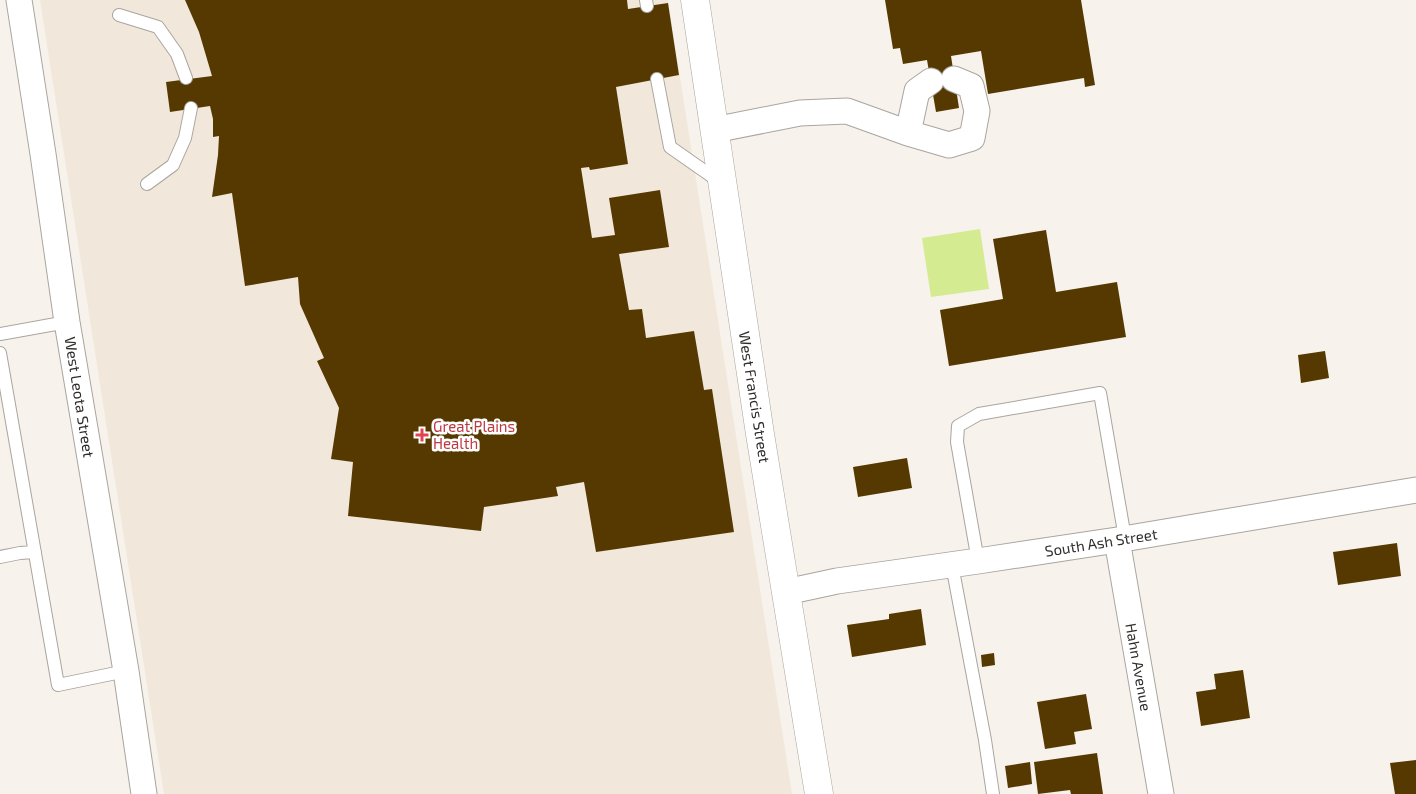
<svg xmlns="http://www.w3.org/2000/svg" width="1416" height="794" font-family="'Exo 2',sans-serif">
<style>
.built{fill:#f1e8db}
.green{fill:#d4eb92}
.building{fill:#563900}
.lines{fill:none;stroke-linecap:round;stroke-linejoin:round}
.service-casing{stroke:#a9a59f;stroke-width:14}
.minor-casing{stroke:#a9a59f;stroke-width:27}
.tertiary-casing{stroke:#a9a59f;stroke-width:29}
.service{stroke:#fff;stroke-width:12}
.minor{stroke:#fff;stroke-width:25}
.tertiary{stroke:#fff;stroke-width:28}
.health-dot{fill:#e0444e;stroke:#fff;stroke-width:2}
.labels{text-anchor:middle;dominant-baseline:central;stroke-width:5;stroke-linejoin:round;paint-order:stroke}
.street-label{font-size:15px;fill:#302e2c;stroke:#fff}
.health-label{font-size:15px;fill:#be3a42;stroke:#fff;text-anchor:start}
</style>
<rect width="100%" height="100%" fill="#f7f3ec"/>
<path class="built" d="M 40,0 L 668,0 L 792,794 L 164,794 Z"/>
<path class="green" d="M 980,229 L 989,289 L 931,297 L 922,238 Z"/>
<path class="building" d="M 185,0 L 627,0 L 628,9 L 668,3 L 679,75 L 616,87 L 628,164 L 590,170 L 589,167 L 581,168 L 592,238 L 615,235 L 609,198 L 660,190 L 669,247 L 619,254 L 629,310 L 642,309 L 646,338 L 694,331 L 704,390 L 712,389 L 734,532 L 596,552 L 584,482 L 556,487 L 558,496 L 484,507 L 481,531 L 348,516 L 353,462 L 331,459 L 339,408 L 317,361 L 324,358 L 300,304 L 298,277 L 245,286 L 232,193 L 212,197 L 218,155 L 219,136 L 213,137 L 213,119 L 210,106 L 170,112 L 166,82 L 212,76 L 199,32 Z
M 885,0 L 1081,0 L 1095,85 L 1085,87 L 1084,78 L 988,94 L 981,51 L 951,56 L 959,108 L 936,112 L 927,60 L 903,64 L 900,48 L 893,49 Z
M 1046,230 L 1056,292 L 1117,282 L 1126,337 L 949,366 L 940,310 L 1003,299 L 993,239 Z
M 1325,351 L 1329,378 L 1301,383 L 1298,355 Z
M 907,458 L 912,488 L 858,497 L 853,467 Z
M 1397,543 L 1401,576 L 1338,585 L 1333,552 Z
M 921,609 L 926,645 L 852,657 L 847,625 L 889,619 L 889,614 Z
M 994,653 L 995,665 L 982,667 L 981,655 Z
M 1243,670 L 1250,718 L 1201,726 L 1196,692 L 1216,689 L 1214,674 Z
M 1086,694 L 1092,729 L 1074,732 L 1076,744 L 1045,749 L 1037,702 Z
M 1097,753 L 1103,794 L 1071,794 L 1070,790 L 1038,794 L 1034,762 Z
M 1416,760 L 1416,794 L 1395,794 L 1390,763 Z
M 1030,762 L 1032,784 L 1008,788 L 1005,766 Z"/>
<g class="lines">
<g class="service-casing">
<path id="service" d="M 646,0 L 647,6
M 119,15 L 158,27 L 177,54 L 186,78
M 657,79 L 670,147 L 720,182
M 147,184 L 173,165 L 185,138 L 191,108
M 0,334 L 67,322
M 0,353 L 58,685 L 126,671
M 0,557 L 20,553 L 35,552
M 978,561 L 957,442 L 958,426 L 979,414 L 1100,393 L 1125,538
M 952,565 L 985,740 L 993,794"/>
</g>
<g class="minor-casing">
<path id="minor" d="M 19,0 L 43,154 L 67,322 L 126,671 L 144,794
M 714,130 L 800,113 L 847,111 L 908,133 L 949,145 L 972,138 L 977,111 L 971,86 L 954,79
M 908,133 L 917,91 L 931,81
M 1117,540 L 1161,794
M 786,592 L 837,581 L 978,561 L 1117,540 L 1416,490"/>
</g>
<g class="tertiary-casing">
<path id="tertiary" d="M 695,0 L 760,434 L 819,794"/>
</g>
<use href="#service" class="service"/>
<use href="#minor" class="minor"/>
<use href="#tertiary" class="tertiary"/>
</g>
<path class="health-dot" d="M419.5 427.5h5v5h5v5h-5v5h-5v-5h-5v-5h5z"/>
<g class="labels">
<g class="street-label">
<text transform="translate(80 397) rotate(81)">West Leota Street</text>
<text transform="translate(755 397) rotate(81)">West Francis Street</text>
<text transform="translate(1101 542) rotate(-9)">South Ash Street</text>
<text transform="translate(1139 667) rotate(80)">Hahn Avenue</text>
</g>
<g class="health-label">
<text x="433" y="426">Great Plains<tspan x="433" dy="17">Health</tspan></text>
</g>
</g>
</svg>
